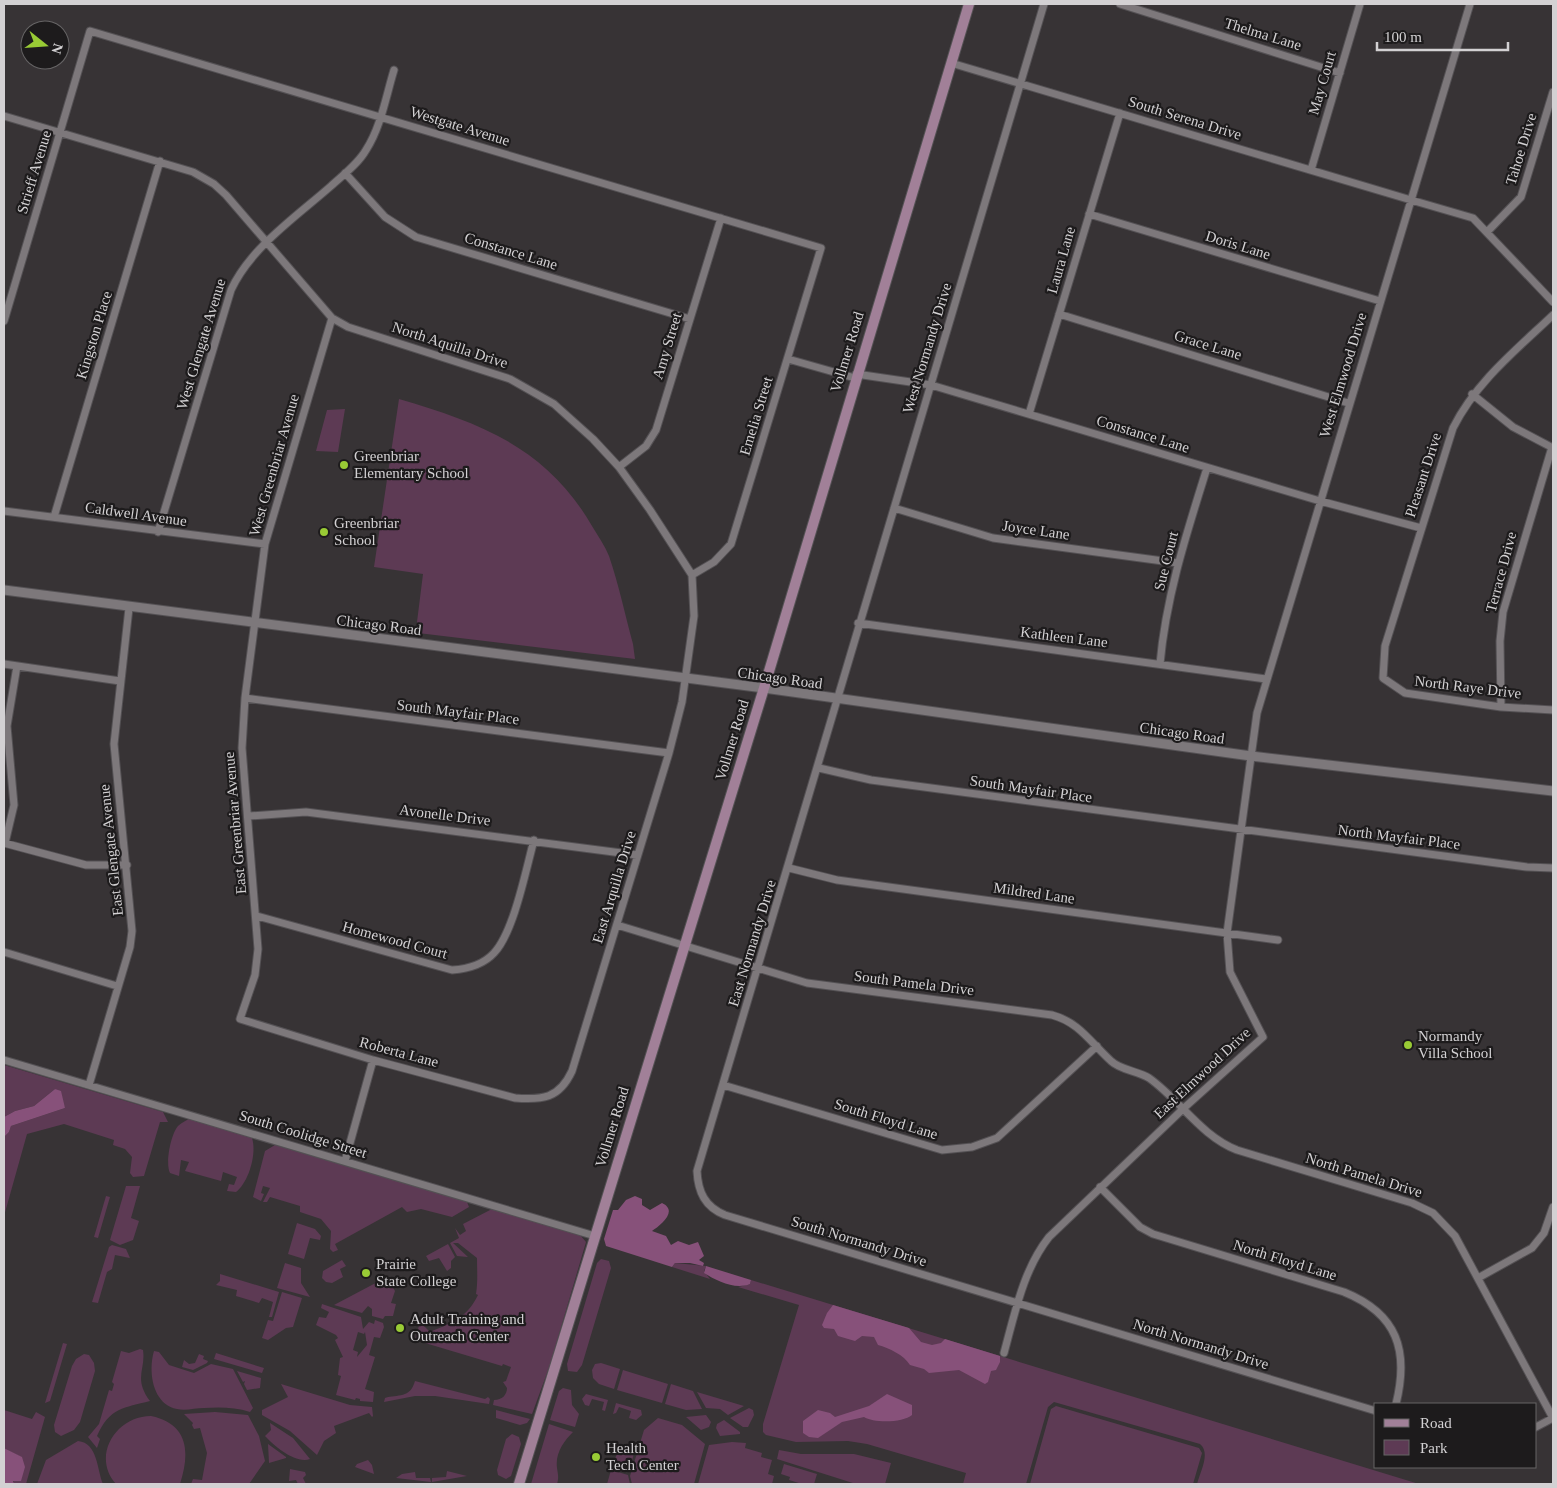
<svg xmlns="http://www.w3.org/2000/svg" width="1557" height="1488" font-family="'Times New Roman',serif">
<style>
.green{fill:#5d3a54;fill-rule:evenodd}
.forest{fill:#87517a}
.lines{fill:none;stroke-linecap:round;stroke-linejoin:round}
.minor-casing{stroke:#545154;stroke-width:9}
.tertiary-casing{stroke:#545154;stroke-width:11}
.secondary-casing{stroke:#545154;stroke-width:12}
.minor{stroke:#7d787b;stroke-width:7}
.tertiary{stroke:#7d787b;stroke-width:9}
.secondary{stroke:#a18098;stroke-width:10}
.poi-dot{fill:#99cb35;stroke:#1d1b1c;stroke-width:2}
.labels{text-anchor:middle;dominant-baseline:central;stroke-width:4.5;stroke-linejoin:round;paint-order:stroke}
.street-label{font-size:15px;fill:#d3d1d3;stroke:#1d1b1c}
.poi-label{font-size:15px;fill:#d3d1d3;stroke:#1d1b1c;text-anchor:start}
</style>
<rect width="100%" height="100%" fill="#373335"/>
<path class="green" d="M 399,399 C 481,423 547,448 592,526 C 598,536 605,546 609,556 C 619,585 625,615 633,644 L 635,659 L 418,633 L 417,622 L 423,574 L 374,567 Z
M 345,409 L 338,452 L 316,451 L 327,410 Z
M 4,1065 L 163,1112 L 168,1122 L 160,1122 L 144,1176 L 133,1177 L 130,1173 L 132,1157 L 125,1149 L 113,1145 L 114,1140 L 64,1124 L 27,1134 L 4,1216 L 4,1137 L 9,1132 L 11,1126 L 65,1108 L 55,1089 L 34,1106 L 15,1111 L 4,1117 Z
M 189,1119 L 252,1138 C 257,1153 249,1182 236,1192 L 227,1191 L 229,1184 L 234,1185 L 237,1177 L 223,1172 L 221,1181 L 185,1171 L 189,1162 L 181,1160 L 179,1176 L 170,1173 C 165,1163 171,1134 178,1126 C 181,1123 185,1121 189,1119 Z
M 275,1145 L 467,1202 L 469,1207 L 452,1217 L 421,1209 L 407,1212 L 402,1207 L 335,1244 L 338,1250 L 333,1252 L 330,1249 L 331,1231 L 321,1219 L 300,1212 L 300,1206 L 270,1197 L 267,1202 L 263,1202 L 270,1188 L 263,1186 L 261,1193 L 264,1194 L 261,1201 L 253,1197 L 265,1151 Z
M 126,1186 L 140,1186 L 131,1218 L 139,1221 L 133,1240 L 120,1245 L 110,1240 Z
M 106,1196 L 110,1197 L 98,1238 L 94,1237 Z
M 492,1209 L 580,1235 L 586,1242 L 550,1365 L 532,1414 L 493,1405 L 494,1400 C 502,1400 507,1395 507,1388 L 503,1382 L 506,1381 L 511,1367 L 503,1364 L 502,1366 L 415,1340 L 420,1322 L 430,1332 C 451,1323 467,1318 478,1295 L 476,1294 C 478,1281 477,1270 477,1258 L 458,1243 L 453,1243 L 468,1257 L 457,1256 L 450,1243 L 459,1238 L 455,1228 L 460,1235 L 466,1231 L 463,1224 Z
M 297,1223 L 315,1229 L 321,1236 L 320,1240 L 310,1238 L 304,1259 L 288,1254 Z
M 448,1244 L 455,1257 L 451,1261 L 451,1268 L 447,1271 L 439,1258 L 429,1261 L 426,1256 Z
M 112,1245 L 126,1249 L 130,1258 L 115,1255 L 112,1269 L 107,1272 L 98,1303 L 92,1302 L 109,1247 Z
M 601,1259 L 609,1261 L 611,1268 L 582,1365 L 577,1372 L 568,1371 L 567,1364 L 597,1263 Z
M 342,1260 L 346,1266 L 340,1269 L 343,1277 L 332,1283 L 326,1282 L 322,1278 L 323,1271 Z
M 285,1263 L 301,1268 L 301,1283 L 310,1297 L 277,1288 Z
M 675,1263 L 706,1266 L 704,1271 L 710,1279 L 672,1267 Z
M 220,1274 L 279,1292 L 272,1317 L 269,1317 L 273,1302 L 262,1298 L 259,1303 L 236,1296 L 237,1290 L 216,1285 L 220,1281 Z
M 387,1277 L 395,1291 L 391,1303 L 396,1304 L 393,1316 L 385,1316 L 383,1319 L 372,1316 L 372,1309 L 368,1306 L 362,1313 L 334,1305 Z
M 751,1280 L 1419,1484 L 1197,1484 C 1200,1472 1211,1453 1200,1444 L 1054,1402 L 1048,1407 L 1026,1484 L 963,1484 L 966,1473 L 867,1444 L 848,1441 L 796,1442 L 766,1435 L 763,1432 L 763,1424 L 799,1305 L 738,1287 L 750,1284 Z
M 282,1292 L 302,1298 L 293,1327 L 286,1328 L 268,1340 L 262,1338 L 268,1320 L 273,1321 Z
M 322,1304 L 361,1317 L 363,1329 L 369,1322 L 374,1324 L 375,1320 L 383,1323 L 384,1327 L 380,1338 L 374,1337 L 369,1355 L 375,1357 L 365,1389 L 374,1392 L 373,1402 L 360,1401 L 360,1399 L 356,1398 L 355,1400 L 336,1395 L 341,1376 L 338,1375 L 340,1358 L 343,1357 L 335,1340 L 338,1338 L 336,1335 L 316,1325 L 319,1317 L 326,1318 L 329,1312 L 321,1308 ZM 365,1332 L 367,1345 L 357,1357 L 358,1352 L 353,1350 L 358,1332 L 364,1334 Z
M 63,1343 L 67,1344 L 50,1401 L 45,1403 Z
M 140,1349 L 143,1350 C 146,1370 133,1378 150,1401 C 124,1408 110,1407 97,1436 L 100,1439 L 97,1448 L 88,1437 L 99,1424 L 109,1390 L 112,1391 L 114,1384 L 112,1382 L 121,1351 L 129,1353 Z
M 154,1351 L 159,1352 L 169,1365 L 194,1373 L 211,1364 L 233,1369 L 253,1408 L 250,1412 C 235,1407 219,1407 204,1408 C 195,1408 186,1411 177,1409 C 152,1404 148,1371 154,1351 Z
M 216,1353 L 264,1368 L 262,1373 L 214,1359 Z
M 84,1354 L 89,1355 L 94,1363 L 95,1371 L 80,1422 L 74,1430 L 61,1436 L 55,1432 L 54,1425 L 72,1366 L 76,1359 Z
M 199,1354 L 204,1356 L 203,1359 L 208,1361 L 207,1363 L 193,1370 L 182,1367 L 184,1360 L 189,1364 L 195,1363 Z
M 601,1363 L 620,1369 L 614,1389 L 599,1384 L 593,1378 L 592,1370 L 595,1364 Z
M 623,1370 L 668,1384 L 662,1403 L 617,1390 Z
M 237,1371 L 261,1378 L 260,1388 L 247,1390 L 244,1384 L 245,1381 L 243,1382 Z
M 415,1381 L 485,1399 L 488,1397 L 490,1399 L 489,1404 L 435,1396 L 415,1396 L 384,1402 L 385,1398 C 398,1394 410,1399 415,1381 Z
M 281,1384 L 350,1405 L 372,1407 L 373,1416 L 372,1417 L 369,1413 L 334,1426 L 336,1433 L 324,1441 L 317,1455 L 290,1431 L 262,1415 L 262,1410 L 288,1397 Z
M 671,1384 L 693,1391 L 702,1409 L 686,1410 L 665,1404 Z
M 563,1388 L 571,1390 L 572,1405 L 579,1414 L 575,1427 L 550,1420 L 559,1391 Z
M 697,1392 L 744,1406 L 728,1415 L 720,1409 L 706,1408 Z
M 586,1394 L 608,1400 L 605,1411 L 602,1410 L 604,1402 L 592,1399 L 589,1406 L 585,1405 L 582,1399 Z
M 616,1403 L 641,1410 L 642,1415 L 636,1420 L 629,1418 L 631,1411 L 619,1407 L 616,1413 L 613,1414 Z
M 1056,1406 L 1199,1448 L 1202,1453 L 1193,1484 L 1030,1484 L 1051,1409 Z
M 749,1408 L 753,1410 L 754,1415 L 748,1427 L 743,1427 L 730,1418 Z
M 4,1410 L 32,1419 L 36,1412 L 45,1417 L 26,1484 L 13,1483 L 21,1457 L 4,1448 Z
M 496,1410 L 530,1419 L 527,1423 L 520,1425 L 496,1418 Z
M 215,1412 L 248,1415 L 259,1436 L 265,1461 L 249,1484 L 191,1484 L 193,1479 L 202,1480 L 207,1453 L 200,1428 L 194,1429 L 192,1425 L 193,1423 L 184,1414 Z
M 706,1415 L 711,1422 L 709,1427 L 701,1430 L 686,1417 Z
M 151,1416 C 189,1424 190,1453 180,1484 L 116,1484 C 91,1456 116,1416 151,1416 Z
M 658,1418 L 682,1425 L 705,1444 L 694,1484 L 632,1484 L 630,1476 L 644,1430 Z
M 724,1420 L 740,1432 L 740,1434 L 720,1436 L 716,1428 L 717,1424 Z
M 270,1423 L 293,1438 L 310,1459 C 296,1464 275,1447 265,1436 L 271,1430 Z
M 549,1424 L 573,1432 C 564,1441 555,1453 557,1468 C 558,1475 559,1477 557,1484 L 531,1484 Z
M 512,1434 L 519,1437 L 521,1444 L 511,1476 L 506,1479 L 498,1475 L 497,1470 L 506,1439 Z
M 78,1441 C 98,1443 97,1470 103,1484 L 37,1484 L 46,1460 Z
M 732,1442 L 746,1443 L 745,1448 L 762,1453 L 761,1457 L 772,1460 L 768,1474 L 774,1476 L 772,1484 L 698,1484 L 709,1445 Z
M 268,1444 L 286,1457 L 286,1458 L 269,1463 Z
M 619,1445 L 635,1450 L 629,1471 L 613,1467 Z
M 779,1450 L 801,1454 L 854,1454 L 891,1463 L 885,1484 L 856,1484 L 777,1459 Z
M 368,1460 L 372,1465 L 374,1474 L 355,1467 L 357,1464 Z
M 784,1464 L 817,1474 L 814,1484 L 802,1484 L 789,1480 L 790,1477 L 781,1474 Z
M 290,1469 L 305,1472 L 306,1475 L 303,1478 L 306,1484 L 298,1484 L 296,1480 L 289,1481 Z
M 611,1470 L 628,1475 L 630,1484 L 607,1484 Z
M 447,1471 L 467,1476 L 432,1482 L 432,1478 L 446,1477 Z
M 415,1472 L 416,1478 L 430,1478 L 431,1482 L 396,1478 L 402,1474 Z"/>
<path class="forest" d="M 55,1089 L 61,1091 L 65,1108 L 11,1126 L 9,1132 L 4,1137 L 4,1117 L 15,1111 L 34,1106 Z
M 635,1196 L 642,1199 L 642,1205 L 650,1210 L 662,1203 C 679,1211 660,1226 652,1231 L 666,1236 L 671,1245 L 678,1241 L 689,1245 L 698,1242 L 704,1256 L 699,1260 L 704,1263 L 703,1266 L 690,1263 L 675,1263 L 672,1267 L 606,1246 L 604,1239 L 613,1210 L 618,1210 L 626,1200 Z
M 706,1266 L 751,1280 L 750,1284 C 735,1290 717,1281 704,1273 Z
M 833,1305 L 909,1328 L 921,1342 L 932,1345 L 941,1343 L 945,1339 L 1000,1356 L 1000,1362 L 996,1370 L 991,1371 L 988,1382 L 985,1384 L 959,1370 L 929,1373 L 924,1369 L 910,1365 C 904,1355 889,1348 878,1345 L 874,1337 L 862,1336 L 855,1341 L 838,1336 L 834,1329 L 824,1328 L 822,1325 L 827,1313 Z
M 887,1394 L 912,1405 L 912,1415 C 903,1423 873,1423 864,1417 L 842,1422 L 818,1438 L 809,1437 L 803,1433 L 803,1421 L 818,1410 L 830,1413 L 835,1417 L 869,1406 Z
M 4,1448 L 22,1457 L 25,1467 L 21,1481 L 13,1481 L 14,1484 L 4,1484 Z"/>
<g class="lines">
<g class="minor-casing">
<path id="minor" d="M 1044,4 L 697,1171 C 698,1192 705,1207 725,1215 L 1376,1411
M 1120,4 L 1340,73
M 951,63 L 1411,200 L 1473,218 L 1553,302
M 4,116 L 193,172 L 214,184 L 226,195 L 332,318 L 348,327 L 510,379 L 554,404 L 593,439 L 619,467 L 650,510 L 692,575 L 694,616 L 682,702 L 669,753 L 572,1071 C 559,1099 542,1100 515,1098 L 373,1060 L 240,1019 L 255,975 L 258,949 L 242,748 L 245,698 L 265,544 L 332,318
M 1311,170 L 1360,4
M 345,173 L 385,217 L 416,237 L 690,319
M 1089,214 L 1380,301
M 1487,232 L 1521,197 L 1553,92
M 1059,314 L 1348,403
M 1553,315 C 1516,350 1476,382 1453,428 L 1385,646 L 1383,678 L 1405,693 L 1501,707 L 1553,710
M 4,321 L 90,31 L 821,248 L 731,544 L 714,562 L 692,575
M 788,359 L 855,378
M 856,374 L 931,385 L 1320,501 L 1421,528
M 1472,394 L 1513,427 L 1553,448
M 1029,414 L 1120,113
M 619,467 L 646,446 L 656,430 L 721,218
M 894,508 L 993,538 L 1178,563
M 4,511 L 265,544
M 54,517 L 160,161
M 158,532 L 231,290 C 250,248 297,216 331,186 C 343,175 358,164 366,150 C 381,127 386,96 394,70
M 858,623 L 1266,679
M 4,664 L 120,681
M 1160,664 C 1166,596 1187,532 1207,468
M 245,698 L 669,753
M 1501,707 L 1500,641 L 1503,612 L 1552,447
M 819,768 L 871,780 L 1527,867 L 1553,868
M 249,816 L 306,812 L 637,855
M 4,843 L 86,865 L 127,865
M 5,843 L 14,805 L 7,726 L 17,666
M 789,868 L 837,880 L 1278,940
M 257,916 L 452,970 C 467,969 483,965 494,953 C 514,932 526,869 534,840
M 617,925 L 807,983 L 1052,1015 C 1079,1022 1091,1043 1111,1061 C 1120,1070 1138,1071 1149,1078 C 1180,1100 1201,1136 1237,1150 L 1412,1203 L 1433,1213 L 1455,1236 L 1553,1418
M 4,952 L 117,986
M 4,1060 L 595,1236
M 89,1085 L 130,947 L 132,931 L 114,744 L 129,608
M 723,1085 L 942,1150 L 972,1147 L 997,1138 L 1097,1046
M 345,1161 L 373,1060
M 1100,1187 L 1140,1227 L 1153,1234 L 1344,1292 C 1398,1314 1409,1351 1396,1404
M 1478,1278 L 1532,1248 L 1544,1233 L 1553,1207
M 1004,1353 C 1015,1313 1023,1270 1049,1237 L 1184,1108 L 1263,1037 L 1230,972 L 1227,933 L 1257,713 L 1470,4
M 1536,1427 L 1553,1418"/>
</g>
<g class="tertiary-casing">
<path id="tertiary" d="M 4,590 L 764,688 L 1251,756 L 1553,791"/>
</g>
<g class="secondary-casing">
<path id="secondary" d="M 519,1484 L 764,688 L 969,4"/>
</g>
<use href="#minor" class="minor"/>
<use href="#tertiary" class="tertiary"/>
<use href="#secondary" class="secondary"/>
</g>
<g class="poi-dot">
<circle cx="344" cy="465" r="5"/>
<circle cx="324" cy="532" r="5"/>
<circle cx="1408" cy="1045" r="5"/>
<circle cx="366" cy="1273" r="5"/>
<circle cx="400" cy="1328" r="5"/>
<circle cx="596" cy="1457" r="5"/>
</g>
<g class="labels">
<g class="street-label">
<text transform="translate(1263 34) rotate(17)">Thelma Lane</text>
<text transform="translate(1322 83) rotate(-74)">May Court</text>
<text transform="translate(1185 118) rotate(17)">South Serena Drive</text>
<text transform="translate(460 126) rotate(17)">Westgate Avenue</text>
<text transform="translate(1521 149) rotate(-73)">Tahoe Drive</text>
<text transform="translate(34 172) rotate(-73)">Strieff Avenue</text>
<text transform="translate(1238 245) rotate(17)">Doris Lane</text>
<text transform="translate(511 251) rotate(17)">Constance Lane</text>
<text transform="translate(1061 260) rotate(-74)">Laura Lane</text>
<text transform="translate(94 335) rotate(-73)">Kingston Place</text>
<text transform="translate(201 344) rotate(-73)">West Glengate Avenue</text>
<text transform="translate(450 345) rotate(18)">North Aquilla Drive</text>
<text transform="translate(1208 345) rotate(17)">Grace Lane</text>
<text transform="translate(667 346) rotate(-73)">Amy Street</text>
<text transform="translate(927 348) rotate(-73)">West Normandy Drive</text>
<text transform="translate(847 352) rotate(-73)">Vollmer Road</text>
<text transform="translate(1343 375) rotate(-73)">West Elmwood Drive</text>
<text transform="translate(756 416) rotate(-73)">Emelia Street</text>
<text transform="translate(1143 434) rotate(17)">Constance Lane</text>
<text transform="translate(274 465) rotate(-74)">West Greenbriar Avenue</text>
<text transform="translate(1423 475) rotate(-72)">Pleasant Drive</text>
<text transform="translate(136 514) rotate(8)">Caldwell Avenue</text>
<text transform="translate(1036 530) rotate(8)">Joyce Lane</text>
<text transform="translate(1166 561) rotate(-76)">Sue Court</text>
<text transform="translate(1501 572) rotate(-75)">Terrace Drive</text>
<text transform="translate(379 625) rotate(7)">Chicago Road</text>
<text transform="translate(1064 637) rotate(7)">Kathleen Lane</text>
<text transform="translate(780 678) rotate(8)">Chicago Road</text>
<text transform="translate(1468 687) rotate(7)">North Raye Drive</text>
<text transform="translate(458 712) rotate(7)">South Mayfair Place</text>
<text transform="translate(1182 733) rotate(8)">Chicago Road</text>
<text transform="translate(732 740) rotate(-73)">Vollmer Road</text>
<text transform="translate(1031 789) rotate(8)">South Mayfair Place</text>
<text transform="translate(445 815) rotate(7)">Avonelle Drive</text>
<text transform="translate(235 823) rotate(-95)">East Greenbriar Avenue</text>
<text transform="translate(1399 837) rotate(7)">North Mayfair Place</text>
<text transform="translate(111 850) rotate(-96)">East Glengate Avenue</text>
<text transform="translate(614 887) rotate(-73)">East Arquilla Drive</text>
<text transform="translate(1034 893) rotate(8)">Mildred Lane</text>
<text transform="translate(395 940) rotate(15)">Homewood Court</text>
<text transform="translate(752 943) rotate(-73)">East Normandy Drive</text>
<text transform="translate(914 983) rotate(7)">South Pamela Drive</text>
<text transform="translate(399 1052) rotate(15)">Roberta Lane</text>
<text transform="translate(1202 1073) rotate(-43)">East Elmwood Drive</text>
<text transform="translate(886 1119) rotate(17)">South Floyd Lane</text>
<text transform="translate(612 1127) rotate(-73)">Vollmer Road</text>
<text transform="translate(303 1134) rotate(17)">South Coolidge Street</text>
<text transform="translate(1364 1175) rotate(17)">North Pamela Drive</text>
<text transform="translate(859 1241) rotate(17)">South Normandy Drive</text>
<text transform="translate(1285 1260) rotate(17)">North Floyd Lane</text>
<text transform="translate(1201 1344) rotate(17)">North Normandy Drive</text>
</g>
<g class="poi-label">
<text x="354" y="456">Greenbriar<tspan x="354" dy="17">Elementary School</tspan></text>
<text x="334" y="523">Greenbriar<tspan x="334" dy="17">School</tspan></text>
<text x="1418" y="1036">Normandy<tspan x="1418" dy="17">Villa School</tspan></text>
<text x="376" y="1264">Prairie<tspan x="376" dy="17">State College</tspan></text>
<text x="410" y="1319">Adult Training and<tspan x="410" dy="17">Outreach Center</tspan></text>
<text x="606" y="1448">Health<tspan x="606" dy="17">Tech Center</tspan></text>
</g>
</g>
<rect width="1557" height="1488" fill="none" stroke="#d3d1d3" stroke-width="10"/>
<rect x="1374" y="1403" width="162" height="65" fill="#1d1b1c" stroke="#666465"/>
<rect x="1384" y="1419" width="25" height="8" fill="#a18098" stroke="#666465"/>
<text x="1420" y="1428" font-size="15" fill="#d3d1d3">Road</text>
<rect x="1384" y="1440" width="25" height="15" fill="#5d3a54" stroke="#666465"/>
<text x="1420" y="1453" font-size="15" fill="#d3d1d3">Park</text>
<g transform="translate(45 45) rotate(107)"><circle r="24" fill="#1d1b1c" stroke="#666465"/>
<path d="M0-4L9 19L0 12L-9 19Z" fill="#99cb35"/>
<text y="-8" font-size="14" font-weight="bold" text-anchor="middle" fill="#d3d1d3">N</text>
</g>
<path d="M1377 42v8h131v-8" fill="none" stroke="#d3d1d3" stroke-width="2.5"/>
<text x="1384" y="42" font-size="15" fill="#d3d1d3" stroke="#1d1b1c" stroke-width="4" paint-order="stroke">100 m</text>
</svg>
